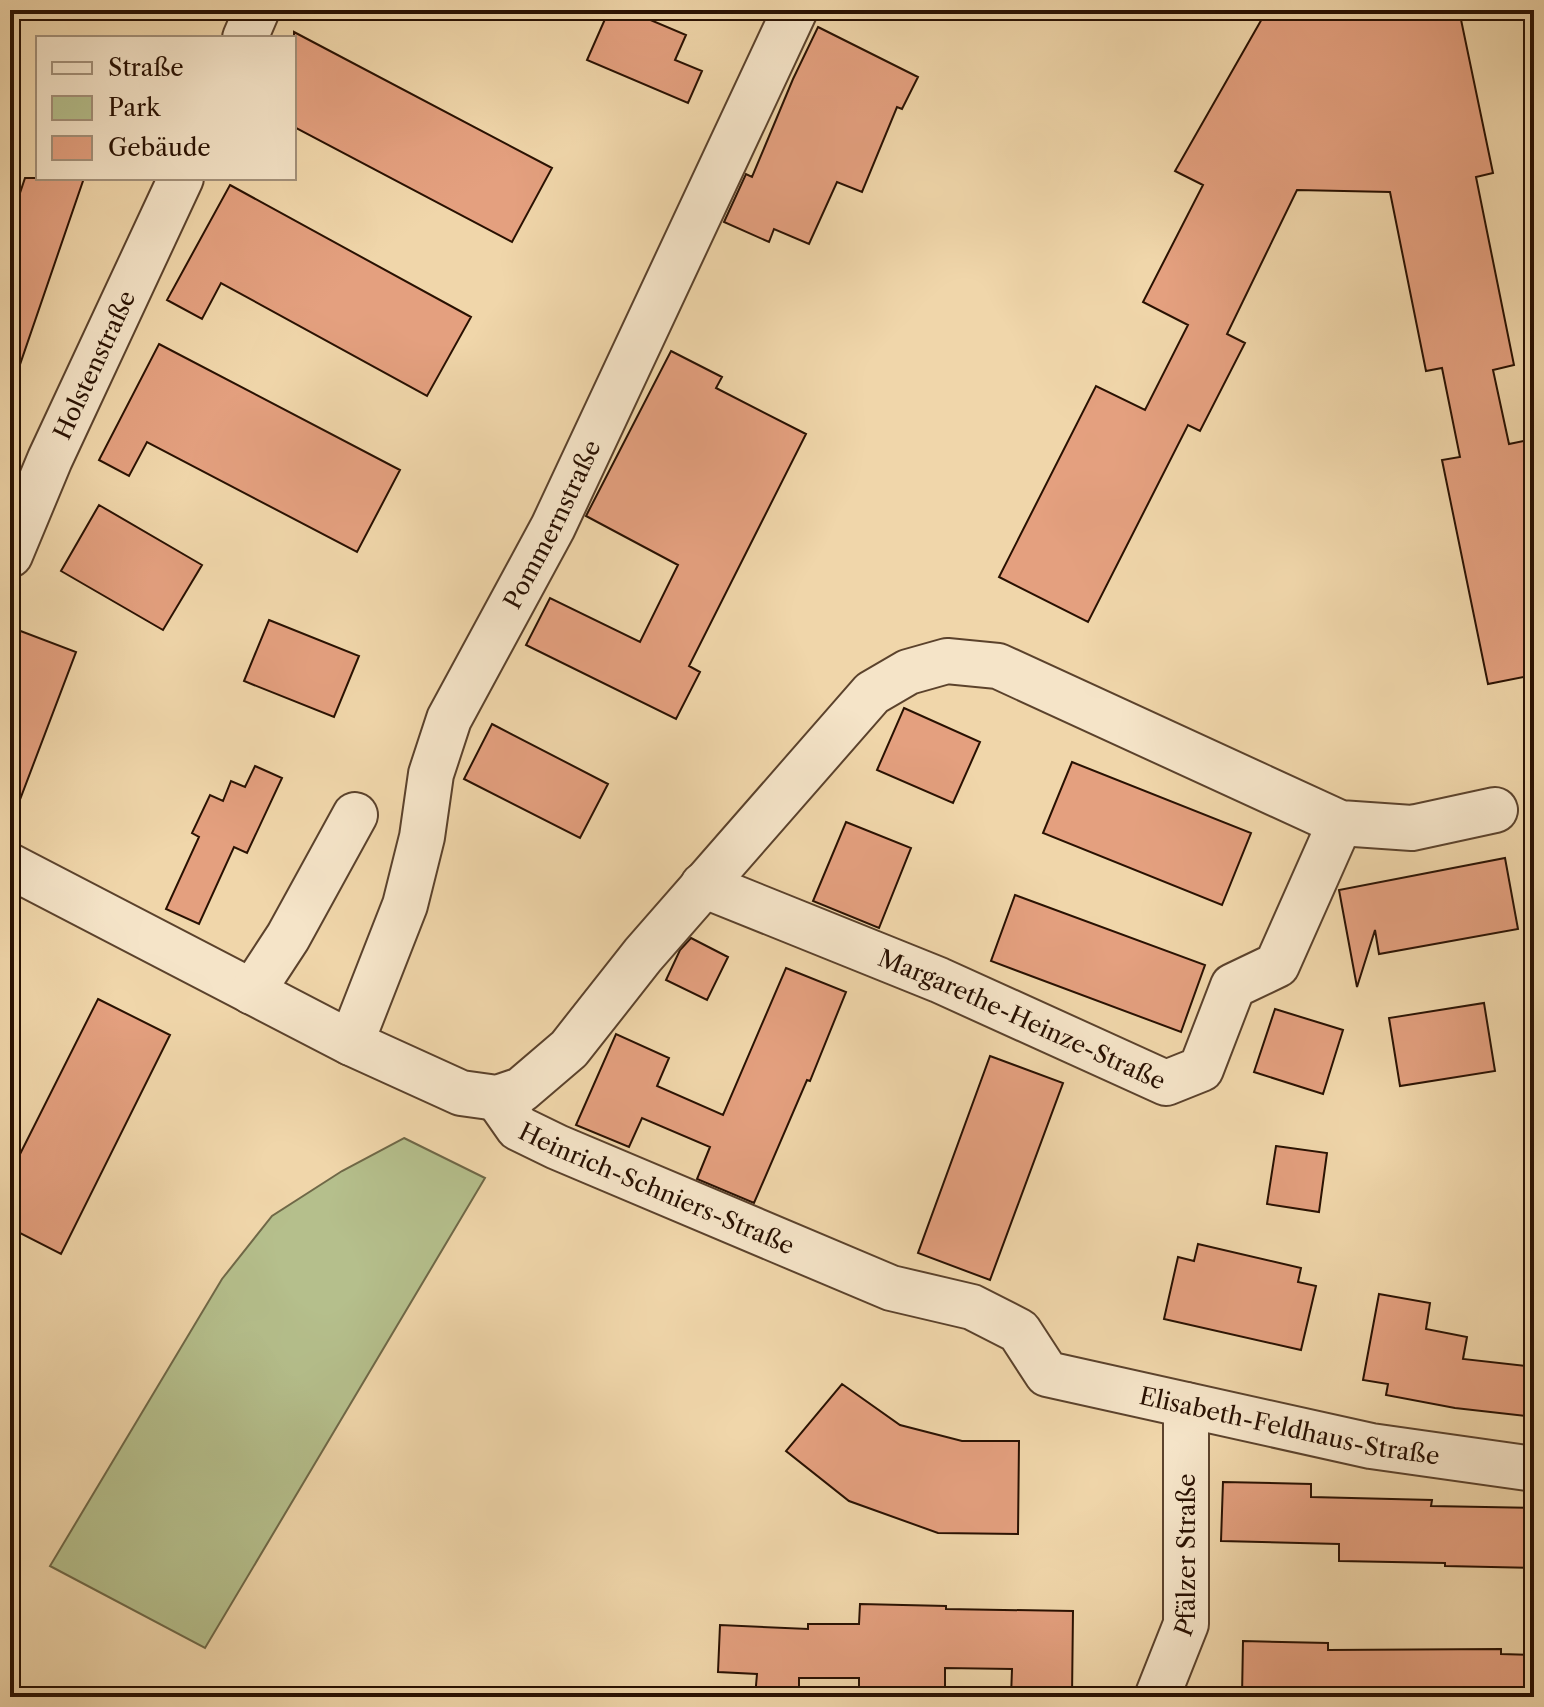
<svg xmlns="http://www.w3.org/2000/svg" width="1544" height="1707" font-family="'Libre Caslon Text',serif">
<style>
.green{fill:#b5bf8c;stroke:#6f6847;stroke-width:2}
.building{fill:#e4a07f;stroke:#291102;stroke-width:2}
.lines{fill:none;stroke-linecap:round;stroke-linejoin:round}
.minor-casing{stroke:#5b422c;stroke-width:48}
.minor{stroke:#f5e4c8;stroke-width:44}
.labels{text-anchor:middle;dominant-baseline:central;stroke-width:6;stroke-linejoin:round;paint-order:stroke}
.street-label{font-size:24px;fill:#291102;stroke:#f5e4c8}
</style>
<rect width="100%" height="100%" fill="#f0d6aa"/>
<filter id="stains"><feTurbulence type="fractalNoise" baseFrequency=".0025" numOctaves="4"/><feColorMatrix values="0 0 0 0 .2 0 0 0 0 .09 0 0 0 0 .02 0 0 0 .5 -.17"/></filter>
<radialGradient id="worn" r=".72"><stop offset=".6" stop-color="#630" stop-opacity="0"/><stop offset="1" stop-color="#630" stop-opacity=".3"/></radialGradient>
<path class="green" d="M 404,1138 L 485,1178 L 205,1648 L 50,1566 L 222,1279 L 272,1216 L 342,1171 Z"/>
<path class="building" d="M 609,10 L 627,10 L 686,35 L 675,60 L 702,71 L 688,103 L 587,60 Z
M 1267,10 L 1459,10 L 1493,173 L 1476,177 L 1514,365 L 1493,370 L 1509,444 L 1534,439 L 1534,675 L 1488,684 L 1442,460 L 1460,457 L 1442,368 L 1426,371 L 1390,192 L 1297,190 L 1227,334 L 1245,343 L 1200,431 L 1188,425 L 1088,622 L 999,577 L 1096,386 L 1145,410 L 1188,325 L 1143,302 L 1203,185 L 1175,171 Z
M 818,27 L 918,77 L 902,109 L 897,107 L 862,192 L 837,182 L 809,244 L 774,229 L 769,242 L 724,222 L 746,174 L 752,177 L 793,79 Z
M 294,32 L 552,168 L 512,242 L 294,127 Z
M 25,178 L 84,178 L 15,379 L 10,378 L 10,223 Z
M 230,185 L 471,317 L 427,396 L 221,283 L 202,319 L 167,300 Z
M 159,344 L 400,470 L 357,552 L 147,442 L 129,476 L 99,460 Z
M 671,351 L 722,377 L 716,388 L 806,434 L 689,666 L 700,672 L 676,719 L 526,645 L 550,598 L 640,642 L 678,565 L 586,516 Z
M 99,505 L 202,565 L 163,630 L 61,571 Z
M 269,620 L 359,656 L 334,717 L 244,681 Z
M 10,627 L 76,652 L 13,818 L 10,817 Z
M 904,708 L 980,742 L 953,803 L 877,770 Z
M 492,724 L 608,784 L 580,838 L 464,779 Z
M 1072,762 L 1251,833 L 1222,905 L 1043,833 Z
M 255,766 L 282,778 L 247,853 L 234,847 L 199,924 L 166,909 L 199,837 L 192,833 L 210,795 L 223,801 L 231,781 L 245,787 Z
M 846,822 L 911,848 L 879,928 L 813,901 Z
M 1505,858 L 1518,929 L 1379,954 L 1375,930 L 1357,987 L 1339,890 Z
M 1015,895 L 1205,965 L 1181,1032 L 991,961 Z
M 691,938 L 728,957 L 707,1000 L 666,980 L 680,950 Z
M 786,968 L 846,992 L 810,1081 L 807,1080 L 754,1203 L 697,1179 L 710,1147 L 642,1118 L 629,1147 L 576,1125 L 616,1034 L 669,1058 L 657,1086 L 723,1115 Z
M 98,999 L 170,1035 L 61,1254 L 10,1228 L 10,1174 Z
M 1484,1003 L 1495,1071 L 1400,1086 L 1389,1018 Z
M 1275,1009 L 1343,1030 L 1323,1094 L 1254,1072 Z
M 990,1056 L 1063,1083 L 990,1280 L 918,1253 Z
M 1276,1146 L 1327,1153 L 1319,1212 L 1267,1204 Z
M 1198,1244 L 1301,1268 L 1298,1282 L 1316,1286 L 1301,1350 L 1164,1319 L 1178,1257 L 1194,1261 Z
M 1379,1294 L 1430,1303 L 1426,1329 L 1467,1337 L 1463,1359 L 1534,1367 L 1534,1417 L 1455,1408 L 1386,1395 L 1388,1384 L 1363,1380 Z
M 842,1384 L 900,1425 L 962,1441 L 1019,1441 L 1018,1534 L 938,1533 L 849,1501 L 786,1451 Z
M 1223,1482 L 1311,1484 L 1311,1497 L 1432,1500 L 1431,1506 L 1534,1508 L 1534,1568 L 1445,1566 L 1445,1563 L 1339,1561 L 1339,1544 L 1221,1541 Z
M 860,1604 L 946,1606 L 946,1609 L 1073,1611 L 1072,1697 L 1011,1697 L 1012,1669 L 945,1668 L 945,1697 L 859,1697 L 859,1678 L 799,1678 L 799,1697 L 755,1697 L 757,1674 L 718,1672 L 720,1625 L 808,1629 L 808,1624 L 859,1624 Z
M 1243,1641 L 1328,1643 L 1328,1650 L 1501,1649 L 1501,1654 L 1534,1655 L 1534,1697 L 1242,1697 Z"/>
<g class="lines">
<g class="minor-casing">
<g id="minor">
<path d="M 245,38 L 257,10"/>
<path id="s1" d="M 10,555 L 50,459 L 181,178"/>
<path d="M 10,866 L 351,1043 L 461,1093 L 497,1098 L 521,1090 L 569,1049 L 643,955 L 872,693 L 908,672 L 947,661 L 998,666 L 1340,823 L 1412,828 L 1495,810"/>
<path id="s2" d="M 703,885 L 939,980 L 1166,1083 L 1201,1069 L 1233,986 L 1277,965 L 1340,823"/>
<path d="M 252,992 L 288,937 L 355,815"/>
<path id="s3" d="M 351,1043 L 405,905 L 422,837 L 431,774 L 449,719 L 553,527 L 795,10"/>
<path id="s4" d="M 497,1098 L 518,1128 L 557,1147 L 891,1288 L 972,1307 L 1019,1331 L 1047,1374 L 1371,1446 L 1534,1469"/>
<path id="s5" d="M 1157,1697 L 1186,1624 L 1186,1405"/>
</g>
</g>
<use href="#minor" class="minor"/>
</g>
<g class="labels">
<g class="street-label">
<text stroke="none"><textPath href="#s1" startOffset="208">Holstenstraße</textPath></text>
<text stroke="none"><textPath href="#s3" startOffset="560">Pommernstraße</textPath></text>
<text stroke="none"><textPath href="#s2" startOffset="346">Margarethe-Heinze-Straße</textPath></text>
<text stroke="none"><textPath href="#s4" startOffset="188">Heinrich-Schniers-Straße</textPath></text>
<text stroke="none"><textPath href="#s4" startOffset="878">Elisabeth-Feldhaus-Straße</textPath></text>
<text stroke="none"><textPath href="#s5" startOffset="148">Pfälzer Straße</textPath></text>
</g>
</g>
<rect width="1544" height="1707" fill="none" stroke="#f0d6aa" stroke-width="40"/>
<rect x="12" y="12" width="1520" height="1683" fill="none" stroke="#291102" stroke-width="4"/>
<rect x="20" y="20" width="1504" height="1667" fill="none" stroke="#291102" stroke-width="2"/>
<rect x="36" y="36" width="260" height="144" fill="#f5e4c8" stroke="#a39079" stroke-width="2"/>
<rect x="52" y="62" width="40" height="12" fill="#f5e4c8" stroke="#a39079" stroke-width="2"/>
<text x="108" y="76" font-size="24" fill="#291102">Straße</text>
<rect x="52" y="96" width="40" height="24" fill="#b5bf8c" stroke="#a39079" stroke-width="2"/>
<text x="108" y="116" font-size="24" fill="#291102">Park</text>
<rect x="52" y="136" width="40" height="24" fill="#e4a07f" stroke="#a39079" stroke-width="2"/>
<text x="108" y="156" font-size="24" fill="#291102">Gebäude</text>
<rect width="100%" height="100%" filter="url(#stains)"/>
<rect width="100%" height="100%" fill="url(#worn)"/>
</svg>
